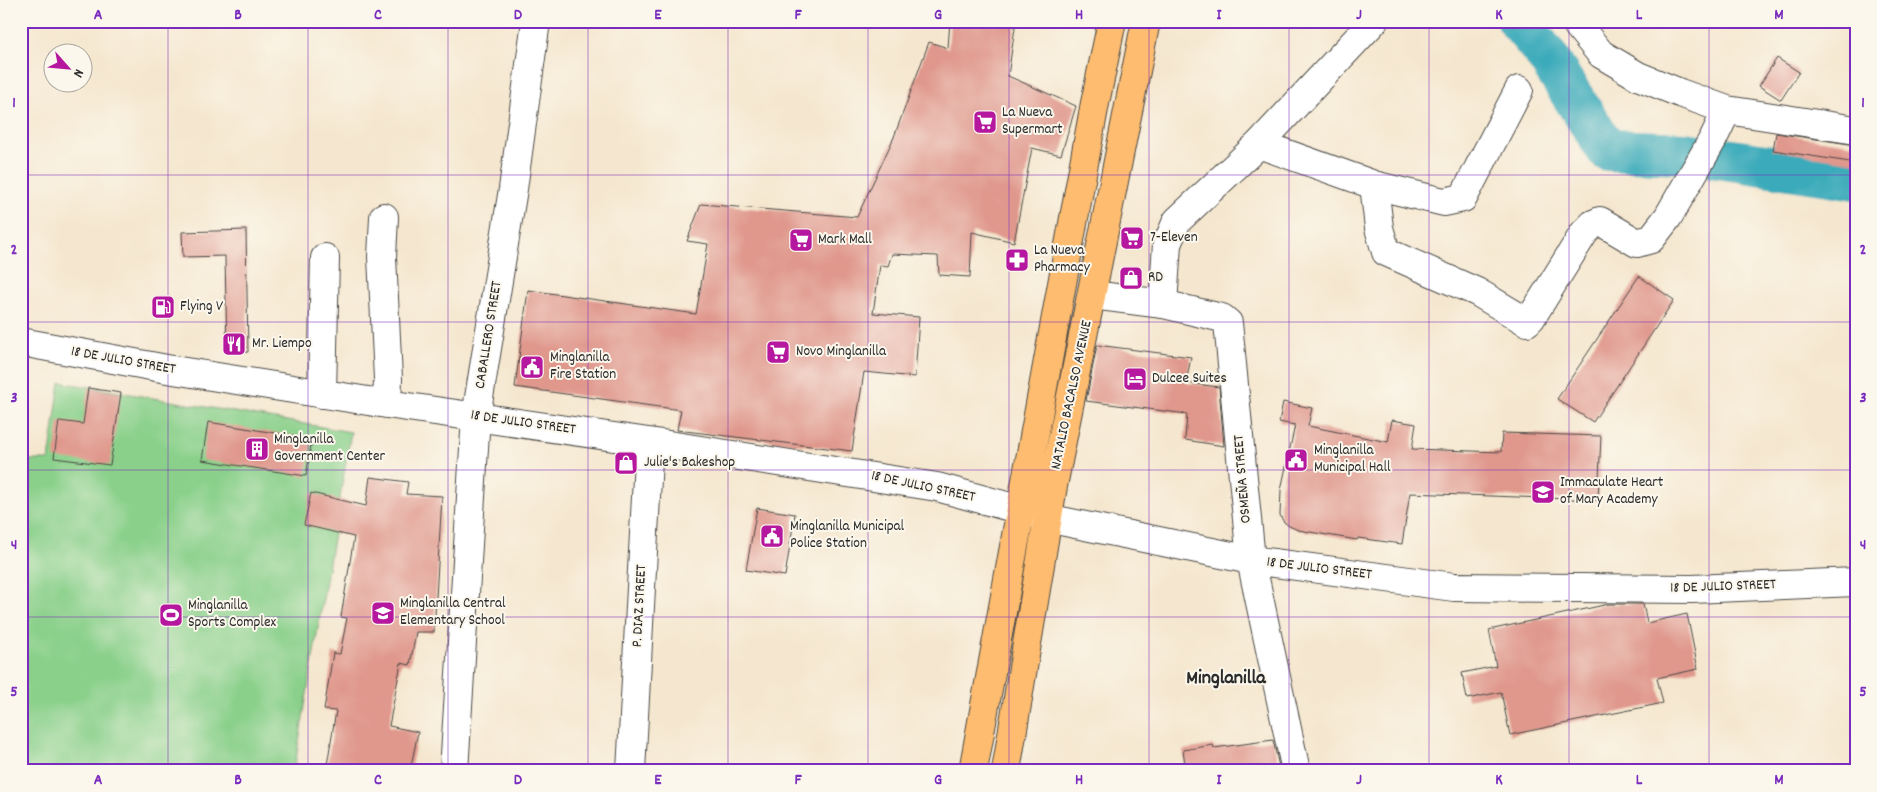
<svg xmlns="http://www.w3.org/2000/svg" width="1877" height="792" font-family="Dekko,sans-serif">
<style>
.green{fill:#8ad08b;stroke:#5a7e5b}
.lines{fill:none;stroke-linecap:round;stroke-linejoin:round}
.river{stroke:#3baaba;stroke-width:42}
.building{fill:#e0988d}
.minor-casing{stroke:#494744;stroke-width:30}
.highway-casing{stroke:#494744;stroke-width:30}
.minor{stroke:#fff;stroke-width:28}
.highway{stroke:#fdbc6f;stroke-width:28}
.grid{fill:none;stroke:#7b2cbf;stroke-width:1;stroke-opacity:0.55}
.labels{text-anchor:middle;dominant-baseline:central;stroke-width:4;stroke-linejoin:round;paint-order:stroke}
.poi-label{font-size:15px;fill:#2b2b2b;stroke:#fbf7ec;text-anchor:start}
.street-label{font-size:15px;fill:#2b2b2b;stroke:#fbf7ec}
.district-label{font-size:20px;font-weight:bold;fill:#2b2b2b;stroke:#fbf7ec}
.neatline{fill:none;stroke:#7b2cbf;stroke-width:2}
.grid-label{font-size:16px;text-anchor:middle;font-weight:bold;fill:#7b2cbf}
</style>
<rect width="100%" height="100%" fill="#fbf7ec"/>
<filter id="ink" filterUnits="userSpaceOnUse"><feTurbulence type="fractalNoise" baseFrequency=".02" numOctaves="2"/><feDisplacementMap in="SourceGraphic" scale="10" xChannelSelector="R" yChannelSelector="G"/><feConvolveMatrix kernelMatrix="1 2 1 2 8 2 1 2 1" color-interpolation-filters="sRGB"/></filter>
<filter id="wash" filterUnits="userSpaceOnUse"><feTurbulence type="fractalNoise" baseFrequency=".0096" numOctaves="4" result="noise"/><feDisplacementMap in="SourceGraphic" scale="20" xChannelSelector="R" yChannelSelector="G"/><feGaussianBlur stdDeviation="1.12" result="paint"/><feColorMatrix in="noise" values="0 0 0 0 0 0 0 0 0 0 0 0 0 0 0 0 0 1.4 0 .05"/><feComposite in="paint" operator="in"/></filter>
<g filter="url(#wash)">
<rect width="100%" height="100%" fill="#f5e7cf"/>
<path class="green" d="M 60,382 L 351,432 L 294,771 L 21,771 L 21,460 L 49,460 Z"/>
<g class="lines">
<path class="river" d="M 1518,21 L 1544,52 L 1607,150 L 1685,153 L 1856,179"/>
</g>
<g id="blocks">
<path class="building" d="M 950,21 L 1016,21 L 1008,76 L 1076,106 L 1061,155 L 1032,148 L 1014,242 L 972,232 L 970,277 L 939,275 L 938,256 L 892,254 L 888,266 L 880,265 L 873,313 L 919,317 L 915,377 L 864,372 L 852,451 L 677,430 L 681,410 L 515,387 L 528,290 L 696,314 L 708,244 L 687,241 L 701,204 L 857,217 L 894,137 L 929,42 L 948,48 Z
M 1777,58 L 1799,72 L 1781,100 L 1759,86 Z
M 1776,133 L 1856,145 L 1856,163 L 1773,150 Z
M 246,230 L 248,352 L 227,353 L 225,256 L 183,257 L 182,232 Z
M 1639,276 L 1674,300 L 1593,422 L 1557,399 Z
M 1097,345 L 1191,357 L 1186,383 L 1219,387 L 1224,446 L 1185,440 L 1187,414 L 1086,401 Z
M 88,388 L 121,393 L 110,465 L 54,458 L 59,421 L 83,424 Z
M 1283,402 L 1312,408 L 1308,426 L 1388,442 L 1392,420 L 1416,424 L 1412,449 L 1501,452 L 1502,433 L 1601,436 L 1598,500 L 1410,493 L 1402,544 L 1358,538 L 1357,540 L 1298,530 L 1289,526 L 1283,521 L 1280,515 L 1281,490 L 1295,425 L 1279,422 Z
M 208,422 L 312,439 L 306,476 L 202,460 Z
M 370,477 L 408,482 L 406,494 L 442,496 L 434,632 L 416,632 L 410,665 L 401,663 L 389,726 L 418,732 L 410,771 L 326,771 L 336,711 L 324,710 L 333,653 L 340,654 L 347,618 L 341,617 L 354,537 L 304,525 L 311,493 L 366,506 Z
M 757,508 L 795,514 L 785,576 L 746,570 Z
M 1609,604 L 1643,604 L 1647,623 L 1687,614 L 1698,669 L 1657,678 L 1663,703 L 1510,735 L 1501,692 L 1467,699 L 1462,673 L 1496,666 L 1489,630 Z
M 1273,740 L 1280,771 L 1186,771 L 1183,750 L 1213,745 L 1214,748 Z"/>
</g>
</g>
<g filter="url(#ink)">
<use href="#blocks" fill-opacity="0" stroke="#494744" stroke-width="1"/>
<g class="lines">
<g class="minor-casing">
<path id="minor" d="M 1576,21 L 1578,26 L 1601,54 L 1638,76 L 1680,93 L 1727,110 L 1856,130
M 1259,144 L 1374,185 L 1444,202 L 1463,198 L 1519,90
M 1374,185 L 1379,228 L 1386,252 L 1477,292 L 1527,322 L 1531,318 L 1584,233 L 1593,224 L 1600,221 L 1637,243 L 1651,239 L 1668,217 L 1713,139 L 1727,110
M 384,217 L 382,257 L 388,379 L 387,404
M 1092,295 L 1163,304 L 1222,318 L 1228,323 L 1251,560 L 1296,771
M 1163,304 L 1167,244 L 1177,221 L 1259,144 L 1374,21
M 21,342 L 167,369 L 387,404 L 669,445 L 937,487 L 1061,521 L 1251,560 L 1454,587 L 1692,589 L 1856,582
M 322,394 L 325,258
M 454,771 L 476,416 L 513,189 L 536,21
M 631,771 L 649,442"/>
</g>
<g class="highway-casing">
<path id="highway" d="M 973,771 L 1095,103 L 1112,21
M 1006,771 L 1053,486 L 1146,21"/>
</g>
<use href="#minor" class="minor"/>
<use href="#highway" class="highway"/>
</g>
</g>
<path class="grid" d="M 168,21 L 168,771M 308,21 L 308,771M 448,21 L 448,771M 588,21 L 588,771M 728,21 L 728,771M 868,21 L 868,771M 1009,21 L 1009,771M 1149,21 L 1149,771M 1289,21 L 1289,771M 1429,21 L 1429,771M 1569,21 L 1569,771M 1709,21 L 1709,771M 21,175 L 1856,175M 21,322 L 1856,322M 21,470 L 1856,470M 21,617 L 1856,617"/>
<defs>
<g id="supermarket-square" transform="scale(1.25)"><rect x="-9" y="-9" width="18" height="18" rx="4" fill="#b5179e" stroke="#fbf7ec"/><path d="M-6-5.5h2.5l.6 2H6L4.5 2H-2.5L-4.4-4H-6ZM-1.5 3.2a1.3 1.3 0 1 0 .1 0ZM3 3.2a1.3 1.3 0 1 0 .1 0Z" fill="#fff"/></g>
<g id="pharmacy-square" transform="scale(1.25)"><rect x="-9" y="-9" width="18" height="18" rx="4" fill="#b5179e" stroke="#fbf7ec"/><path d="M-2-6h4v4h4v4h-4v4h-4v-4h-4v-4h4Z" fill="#fff"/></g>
<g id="shop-square" transform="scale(1.25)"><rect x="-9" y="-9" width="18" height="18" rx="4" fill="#b5179e" stroke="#fbf7ec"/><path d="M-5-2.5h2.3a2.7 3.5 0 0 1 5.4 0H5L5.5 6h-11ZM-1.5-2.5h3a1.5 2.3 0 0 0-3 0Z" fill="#fff"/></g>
<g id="fuel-square" transform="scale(1.25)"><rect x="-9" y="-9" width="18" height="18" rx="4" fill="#b5179e" stroke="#fbf7ec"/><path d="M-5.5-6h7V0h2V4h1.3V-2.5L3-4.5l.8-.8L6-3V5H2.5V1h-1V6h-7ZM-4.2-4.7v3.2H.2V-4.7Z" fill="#fff"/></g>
<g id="restaurant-square" transform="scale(1.25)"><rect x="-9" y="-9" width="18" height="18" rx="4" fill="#b5179e" stroke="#fbf7ec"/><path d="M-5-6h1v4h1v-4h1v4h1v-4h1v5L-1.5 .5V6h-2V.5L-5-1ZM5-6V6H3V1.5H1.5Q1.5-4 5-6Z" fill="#fff"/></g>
<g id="civic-square" transform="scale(1.25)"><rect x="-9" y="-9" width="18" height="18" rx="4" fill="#b5179e" stroke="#fbf7ec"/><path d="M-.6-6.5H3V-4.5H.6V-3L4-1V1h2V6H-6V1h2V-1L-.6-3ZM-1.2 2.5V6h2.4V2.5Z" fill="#fff"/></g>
<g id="hotel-square" transform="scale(1.25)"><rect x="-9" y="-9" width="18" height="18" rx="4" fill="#b5179e" stroke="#fbf7ec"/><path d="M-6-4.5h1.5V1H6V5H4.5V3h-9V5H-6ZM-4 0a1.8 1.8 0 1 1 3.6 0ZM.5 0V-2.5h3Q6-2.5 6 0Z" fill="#fff"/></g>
<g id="building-square" transform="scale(1.25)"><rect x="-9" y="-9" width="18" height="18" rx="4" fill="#b5179e" stroke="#fbf7ec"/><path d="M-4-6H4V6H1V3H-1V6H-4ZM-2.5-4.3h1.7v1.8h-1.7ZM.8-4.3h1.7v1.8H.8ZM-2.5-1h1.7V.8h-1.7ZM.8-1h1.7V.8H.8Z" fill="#fff"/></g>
<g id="school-square" transform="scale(1.25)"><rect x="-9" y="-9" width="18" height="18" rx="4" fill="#b5179e" stroke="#fbf7ec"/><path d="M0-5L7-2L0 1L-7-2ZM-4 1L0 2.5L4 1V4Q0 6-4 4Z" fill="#fff"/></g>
<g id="stadium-square" transform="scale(1.25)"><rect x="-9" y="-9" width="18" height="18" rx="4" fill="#b5179e" stroke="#fbf7ec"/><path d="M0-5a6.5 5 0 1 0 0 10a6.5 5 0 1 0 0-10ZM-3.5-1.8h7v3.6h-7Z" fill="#fff"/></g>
</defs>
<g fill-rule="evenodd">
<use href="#supermarket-square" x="985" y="122"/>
<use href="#supermarket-square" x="1132" y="238"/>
<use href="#supermarket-square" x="801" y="240"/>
<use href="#pharmacy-square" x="1017" y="260"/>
<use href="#shop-square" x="1131" y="278"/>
<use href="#fuel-square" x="163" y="307"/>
<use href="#restaurant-square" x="234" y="344"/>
<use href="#supermarket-square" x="778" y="352"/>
<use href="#civic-square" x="532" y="367"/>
<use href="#hotel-square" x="1135" y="379"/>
<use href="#building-square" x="257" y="449"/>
<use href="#civic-square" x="1296" y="460"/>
<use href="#shop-square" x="626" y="463"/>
<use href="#school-square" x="1543" y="492"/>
<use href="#civic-square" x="772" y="536"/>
<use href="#school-square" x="383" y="613"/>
<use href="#stadium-square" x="171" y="615"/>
</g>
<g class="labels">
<g class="poi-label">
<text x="1002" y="113">La Nueva<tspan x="1002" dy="17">Supermart</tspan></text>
<text x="1150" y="238">7-Eleven</text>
<text x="818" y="240">Mark Mall</text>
<text x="1034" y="251">La Nueva<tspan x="1034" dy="17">Pharmacy</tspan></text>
<text x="1148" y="278">RD</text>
<text x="180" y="307">Flying V</text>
<text x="252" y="344">Mr. Liempo</text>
<text x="796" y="352">Novo Minglanilla</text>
<text x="550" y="358">Minglanilla<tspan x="550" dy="17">Fire Station</tspan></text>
<text x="1152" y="379">Dulcee Suites</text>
<text x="274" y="440">Minglanilla<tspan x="274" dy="17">Government Center</tspan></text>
<text x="1314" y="451">Minglanilla<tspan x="1314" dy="17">Municipal Hall</tspan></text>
<text x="644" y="463">Julie's Bakeshop</text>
<text x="1560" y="483">Immaculate Heart<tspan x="1560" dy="17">of Mary Academy</tspan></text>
<text x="790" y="527">Minglanilla Municipal<tspan x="790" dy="17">Police Station</tspan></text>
<text x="400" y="604">Minglanilla Central<tspan x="400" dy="17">Elementary School</tspan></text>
<text x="188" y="606">Minglanilla<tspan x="188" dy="17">Sports Complex</tspan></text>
</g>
<g class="street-label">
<text transform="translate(489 335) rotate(-81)">CABALLERO STREET</text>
<text transform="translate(123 361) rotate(10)">18 DE JULIO STREET</text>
<text transform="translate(1072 395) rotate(-78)">NATALIO BACALSO AVENUE</text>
<text transform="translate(523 423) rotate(8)">18 DE JULIO STREET</text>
<text transform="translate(1243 479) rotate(-95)">OSMEÑA STREET</text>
<text transform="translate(923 487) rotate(12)">18 DE JULIO STREET</text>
<text transform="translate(1319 569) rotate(7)">18 DE JULIO STREET</text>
<text transform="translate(1723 587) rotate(-2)">18 DE JULIO STREET</text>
<text transform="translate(640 606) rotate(-87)">P. DIAZ STREET</text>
</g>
<g class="district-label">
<text x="1226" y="679">Minglanilla</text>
</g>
</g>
<rect width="1877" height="792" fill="none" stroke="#fbf7ec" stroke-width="55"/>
<g transform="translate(68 68) rotate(117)"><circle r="24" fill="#fbf7ec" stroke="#a8a59f"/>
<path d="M0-4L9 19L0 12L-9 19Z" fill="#b5179e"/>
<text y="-8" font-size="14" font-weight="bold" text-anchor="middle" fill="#2b2b2b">N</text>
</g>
<rect x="28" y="28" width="1822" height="736" class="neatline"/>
<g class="grid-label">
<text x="98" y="19">A</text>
<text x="238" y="19">B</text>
<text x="378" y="19">C</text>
<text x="518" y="19">D</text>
<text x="658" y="19">E</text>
<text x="798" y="19">F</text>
<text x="938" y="19">G</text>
<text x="1079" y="19">H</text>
<text x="1219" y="19">I</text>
<text x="1359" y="19">J</text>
<text x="1499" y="19">K</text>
<text x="1639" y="19">L</text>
<text x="1779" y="19">M</text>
<text x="14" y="107">1</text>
<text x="1863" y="107">1</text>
<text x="14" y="254">2</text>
<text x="1863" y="254">2</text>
<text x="14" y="402">3</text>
<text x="1863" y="402">3</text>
<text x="14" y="549">4</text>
<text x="1863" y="549">4</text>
<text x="14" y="696">5</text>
<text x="1863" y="696">5</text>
<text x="98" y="784">A</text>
<text x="238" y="784">B</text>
<text x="378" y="784">C</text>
<text x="518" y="784">D</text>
<text x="658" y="784">E</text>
<text x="798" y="784">F</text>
<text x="938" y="784">G</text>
<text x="1079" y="784">H</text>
<text x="1219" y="784">I</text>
<text x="1359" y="784">J</text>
<text x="1499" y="784">K</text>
<text x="1639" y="784">L</text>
<text x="1779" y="784">M</text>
</g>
</svg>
